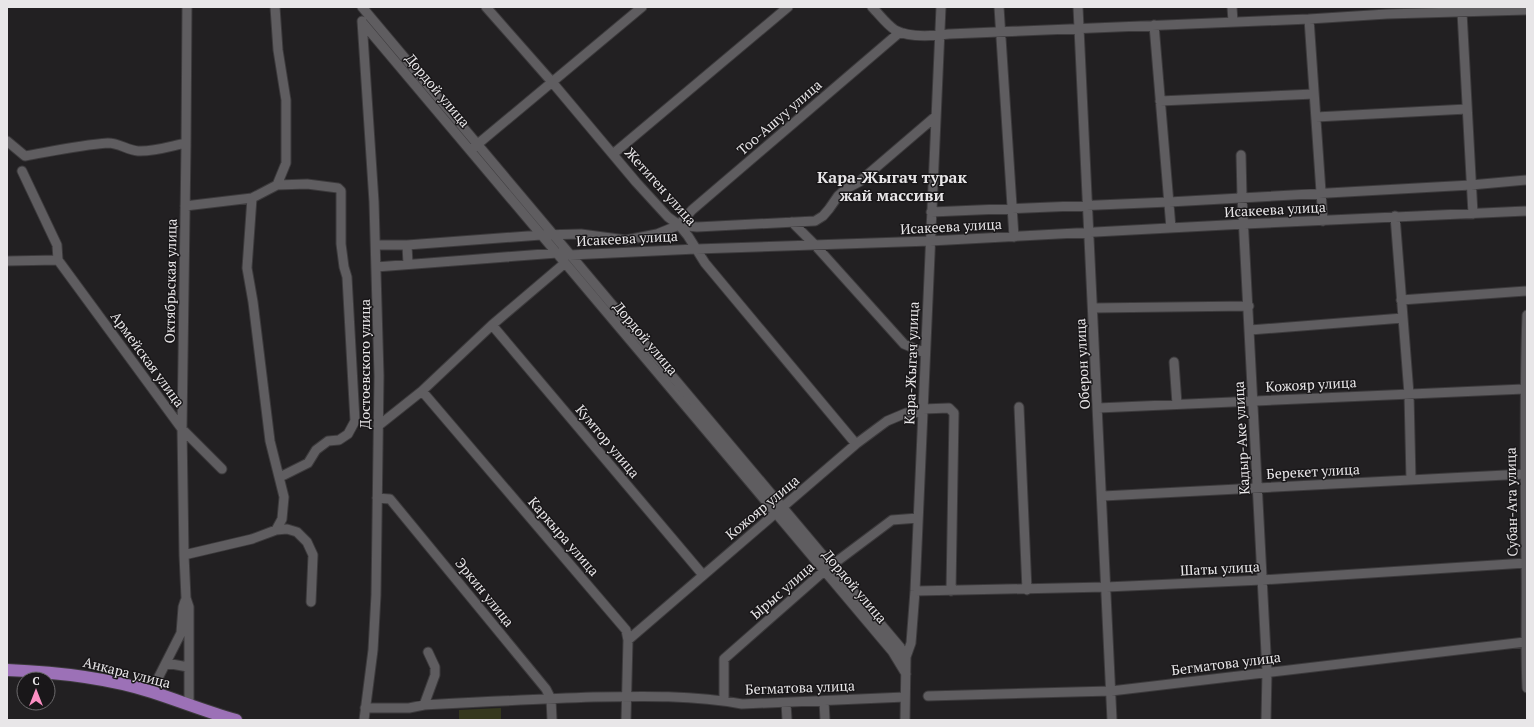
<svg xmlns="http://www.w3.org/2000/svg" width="1534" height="727" font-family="'PT Serif',serif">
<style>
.green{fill:#35381e}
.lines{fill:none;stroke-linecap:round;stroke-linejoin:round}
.minor-casing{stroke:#3c3a3c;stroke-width:11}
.major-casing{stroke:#3c3a3c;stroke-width:14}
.minor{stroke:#5f5d60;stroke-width:9}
.major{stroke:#9c71b7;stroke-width:12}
.labels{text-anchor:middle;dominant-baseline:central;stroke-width:3;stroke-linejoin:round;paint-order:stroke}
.street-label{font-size:14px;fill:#e8e6e8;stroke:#191719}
.quarter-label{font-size:16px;font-weight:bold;fill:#e8e6e8;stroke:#191719}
</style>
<rect width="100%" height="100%" fill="#222022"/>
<path class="green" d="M 501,708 L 501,720 L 459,720 L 459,710 Z"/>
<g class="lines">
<g class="minor-casing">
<path id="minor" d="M 187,7 L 186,146 L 182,429 L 184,555 L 186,598 L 189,607 L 189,705
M 275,7 L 278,50 L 286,100 L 286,163 L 277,185
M 362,7 L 900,647 L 906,657
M 486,7 L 552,82 L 636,182 L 668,217 L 679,225 L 688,236 L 705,263 L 856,444
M 872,7 C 879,14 886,24 895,30 C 909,38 933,36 949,34 L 1309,19 L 1387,14 L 1527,10
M 999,7 L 1014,237
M 1078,7 L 1112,720
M 1232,7 L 1233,22
M 1462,12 L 1473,214
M 1309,19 L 1323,221
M 362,21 L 374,202 L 379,376 L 376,595 L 373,650 L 364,720
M 362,22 L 892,651 L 906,674
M 1154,25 L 1171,228
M 1160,101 L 1314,94
M 1316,117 L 1467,109
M 7,141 L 25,156 C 53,151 80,145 108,143 C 119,143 127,150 138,151 C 153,152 171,146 186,143
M 473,148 L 642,7
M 613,154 L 788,7
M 1241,155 L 1242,197 L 1267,672 L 1266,720
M 22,171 L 57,245 L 58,260
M 185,206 L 252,198 L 277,185 L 307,184 L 338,188 L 341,191 L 341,244 L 344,267 L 347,277 L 355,421 L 348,434 L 339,440 L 328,441 L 316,450 L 308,463 L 280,477
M 931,212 L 1169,202 L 1471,185 L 1527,180
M 1395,216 L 1409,394 L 1411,480
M 792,222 L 814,244 L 904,344 L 925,353
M 679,225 L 692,210 L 900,32
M 376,245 L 407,245 L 541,235 L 581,234 L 626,240 L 657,234 L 679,225 L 697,227 L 815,221 L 823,216 L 829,209 L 838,196 L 846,189 L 859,182 L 936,116
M 407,245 L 408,264
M 58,260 L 182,429 L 222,469
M 7,261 L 58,260
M 376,267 L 557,253 L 570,255 L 696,249 L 930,241 L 1244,224 L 1527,211
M 1401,300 L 1527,291
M 1093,308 L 1249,306
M 1527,315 C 1524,397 1525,478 1526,561 C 1527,603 1525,646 1527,688
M 492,325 L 703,575
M 1250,330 L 1403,318
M 1174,362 L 1177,404
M 422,391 L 626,630 L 628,640 L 626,720
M 1019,407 L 1027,590
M 1098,408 L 1524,389
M 923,409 L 949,408 L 954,413 L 951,591
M 378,426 L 422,391 L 492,325 L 565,263
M 1103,496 L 1525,474
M 377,498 L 390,499 L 546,689 L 551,699 L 552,720
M 276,530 L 287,529 L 297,532 L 307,542 L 313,555 L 311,602
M 184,555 L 252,539 L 276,530 L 282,519 L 284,497 L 270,441 L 253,302 L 247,268 L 252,198
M 915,591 L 1106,587 L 1262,580 L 1526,563
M 628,640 L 856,444 L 887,421 L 906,413 L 923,412
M 166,663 L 188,667
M 151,692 L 181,633 L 183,607 L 185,601
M 928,696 L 1111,691 L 1525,642
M 724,701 L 724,659 L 824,571 L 892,520 L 918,518
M 824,701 L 825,720
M 786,703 L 787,720
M 424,705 L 435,675 L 435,667 L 428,652
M 365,708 L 409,708 L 424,705 C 481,702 537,699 594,697 C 643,696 694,695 742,704 L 905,697
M 905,720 L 906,657 L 911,643 L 915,591 L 941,7"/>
</g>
<g class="major-casing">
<path id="major" d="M 7,670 C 56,672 105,677 152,692 C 180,701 207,712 236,720"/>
</g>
<use href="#minor" class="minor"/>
<use href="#major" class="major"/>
</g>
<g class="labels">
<g class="street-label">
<text transform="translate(438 90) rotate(50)">Дордой улица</text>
<text transform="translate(779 117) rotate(-41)">Тоо-Ашуу улица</text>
<text transform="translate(661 186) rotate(48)">Жетиген улица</text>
<text transform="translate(1275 209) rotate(-3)">Исакеева улица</text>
<text transform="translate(951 226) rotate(-3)">Исакеева улица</text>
<text transform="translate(627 238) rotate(-3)">Исакеева улица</text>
<text transform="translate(170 281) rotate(-89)">Октябрьская улица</text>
<text transform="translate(646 338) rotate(50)">Дордой улица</text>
<text transform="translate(148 359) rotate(54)">Армейская улица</text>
<text transform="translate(911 363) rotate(-88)">Кара-Жыгач улица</text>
<text transform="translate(364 364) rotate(-90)">Достоевского улица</text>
<text transform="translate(1082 364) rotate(-93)">Оберон улица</text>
<text transform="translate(1311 384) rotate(-3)">Кожояр улица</text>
<text transform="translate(1241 438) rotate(-93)">Кадыр-Аке улица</text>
<text transform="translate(608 441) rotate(50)">Кумтор улица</text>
<text transform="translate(1313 471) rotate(-3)">Берекет улица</text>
<text transform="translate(1511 502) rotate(-91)">Субан-Ата улица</text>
<text transform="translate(762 507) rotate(-40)">Кожояр улица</text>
<text transform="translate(564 536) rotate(49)">Каркыра улица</text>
<text transform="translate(1220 568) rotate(-3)">Шаты улица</text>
<text transform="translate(855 586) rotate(50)">Дордой улица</text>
<text transform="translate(782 590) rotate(-41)">Ырыс улица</text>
<text transform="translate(485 592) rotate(51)">Эркин улица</text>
<text transform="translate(1226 663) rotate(-7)">Бегматова улица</text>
<text transform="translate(127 672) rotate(14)">Анкара улица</text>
<text transform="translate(800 687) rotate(-2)">Бегматова улица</text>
</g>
<g class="quarter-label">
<text x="892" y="177">Кара-Жыгач турак<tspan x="892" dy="18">жай массиви</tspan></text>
</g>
</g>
<rect width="1534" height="727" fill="none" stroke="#e8e6e8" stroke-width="16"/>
<g transform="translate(36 691)"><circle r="19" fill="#191719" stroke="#6c6a6c"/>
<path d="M0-3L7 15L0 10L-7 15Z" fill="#fc8fc3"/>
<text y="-6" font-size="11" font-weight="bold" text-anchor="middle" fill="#e8e6e8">С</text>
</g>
</svg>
